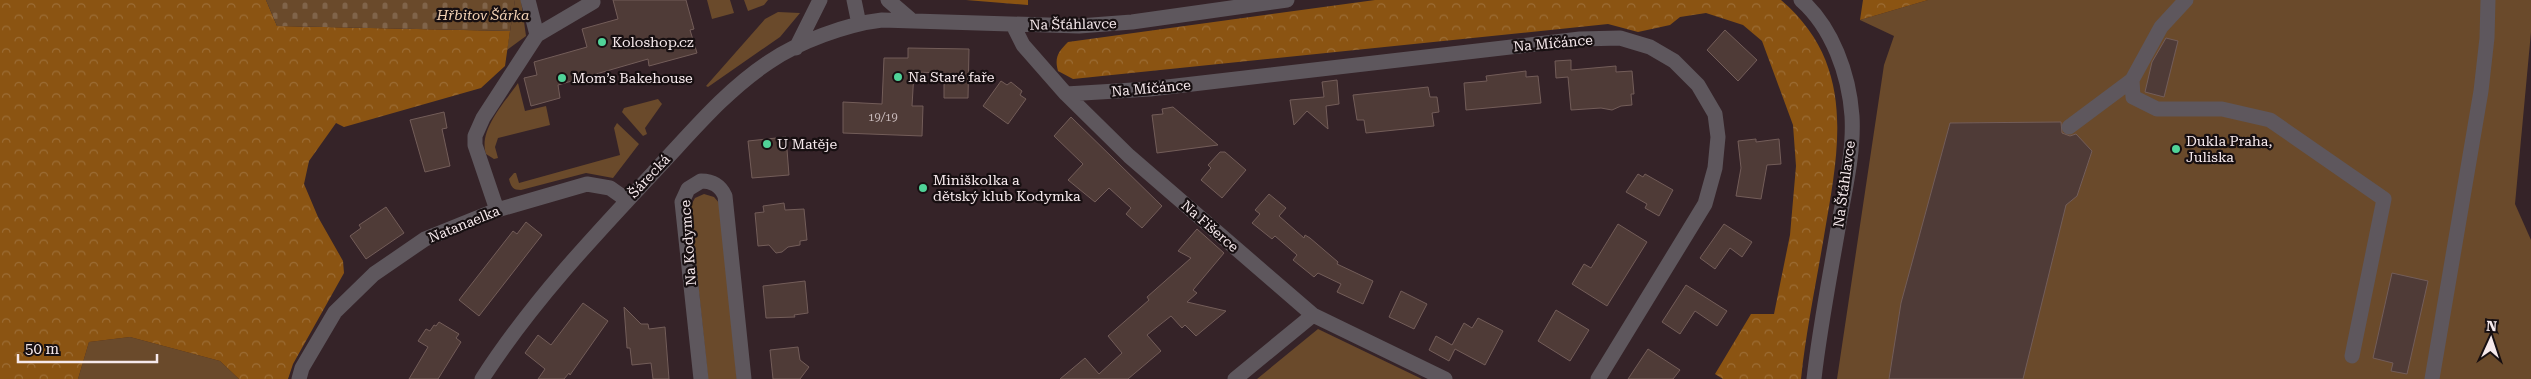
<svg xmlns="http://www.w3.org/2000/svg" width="2531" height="379" font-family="'Roboto Serif',serif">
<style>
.green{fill:#6a4a2b}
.forest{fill:url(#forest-crowns)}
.cemetery{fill:url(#cemetery-stones)}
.building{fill:#4f3b37;stroke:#735d59}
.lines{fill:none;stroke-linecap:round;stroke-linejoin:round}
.minor{stroke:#5e575d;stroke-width:15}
.poi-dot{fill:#50d398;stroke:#170f11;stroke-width:2}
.labels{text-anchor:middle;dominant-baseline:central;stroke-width:4.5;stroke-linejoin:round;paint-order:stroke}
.number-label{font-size:11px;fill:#ccbebf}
.park-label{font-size:14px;font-style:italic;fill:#f4d3b6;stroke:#170f11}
.street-label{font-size:14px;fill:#f6e9ec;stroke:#170f11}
.poi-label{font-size:14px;fill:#f6e9ec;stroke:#170f11;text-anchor:start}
</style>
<defs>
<pattern id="forest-crowns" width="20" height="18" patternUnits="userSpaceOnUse" patternTransform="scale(1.25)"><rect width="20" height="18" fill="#8b5412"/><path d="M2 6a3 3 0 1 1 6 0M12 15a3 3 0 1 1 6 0" fill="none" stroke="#9c6d35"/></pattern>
<pattern id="cemetery-stones" width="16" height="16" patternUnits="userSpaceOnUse" patternTransform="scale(1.25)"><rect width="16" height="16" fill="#6a4a2b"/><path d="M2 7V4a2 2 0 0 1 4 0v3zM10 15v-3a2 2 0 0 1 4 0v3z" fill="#80644a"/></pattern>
</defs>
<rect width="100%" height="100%" fill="#352328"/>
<path class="green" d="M 515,0 L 521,0 L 526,36 L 507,50 Z
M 707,0 L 730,0 L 734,13 L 712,19 Z
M 744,0 L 768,0 L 764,5 L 748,11 Z
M 1928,0 L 2531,0 L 2531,32 L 2515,204 L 2531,240 L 2531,379 L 1837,379 L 1884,65 L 1894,36 L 1860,20 Z
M 778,12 L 800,13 L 780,37 L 708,87 L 706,86 L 765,19 Z
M 518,83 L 525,111 L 546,106 L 550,125 L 498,138 L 495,147 L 498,158 L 494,159 L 486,154 C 478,130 505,102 518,83 Z
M 658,99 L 662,104 L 645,128 L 647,134 L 643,136 L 622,112 L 624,108 Z
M 617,123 L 639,144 L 613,178 L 586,173 L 521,190 C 513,190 511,187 509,179 L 514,173 L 516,173 L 519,183 L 620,155 L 614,128 Z
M 704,194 L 714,197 L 720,204 L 737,379 L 708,379 L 690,207 L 695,198 Z
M 1318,329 L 1422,379 L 1257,379 Z
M 130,337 L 220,361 L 239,379 L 78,379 L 89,342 Z"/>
<path class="forest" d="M 0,0 L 266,0 L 277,26 L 510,31 L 505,66 L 481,88 L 344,127 L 336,123 L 309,161 L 304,184 L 318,217 L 343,261 L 344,273 L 293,364 L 288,379 L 239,379 L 220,361 L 130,337 L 89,342 L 78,379 L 0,379 Z
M 966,0 L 1028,0 L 1028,5 Z
M 1375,0 L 1781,0 C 1857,65 1839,149 1824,236 C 1816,284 1806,331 1801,379 L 1723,379 L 1715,374 L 1751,314 L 1774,314 L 1790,235 L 1796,166 L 1793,125 L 1762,41 L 1743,25 L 1706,13 L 1680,17 L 1670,25 L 1638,32 L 1608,24 L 1073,79 L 1058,71 C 1054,57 1059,51 1068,42 Z
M 1863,0 L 1928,0 L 1860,20 Z"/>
<path class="cemetery" d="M 266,0 L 515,0 L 510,31 L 277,26 Z"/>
<path class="building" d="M 613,0 L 686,0 L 694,29 L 690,30 L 697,53 L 649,66 L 648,59 L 558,85 L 560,98 L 531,106 L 524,78 L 537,75 L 534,62 L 587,47 L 582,29 L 618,19 Z
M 1725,30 L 1757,60 L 1738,81 L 1707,50 Z
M 2166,38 L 2178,41 L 2164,97 L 2145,92 L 2152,62 Z
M 908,48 L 969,49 L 968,98 L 944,98 L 944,73 L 914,72 L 912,106 L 923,106 L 922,136 L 843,133 L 843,102 L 882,104 L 884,58 L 908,58 Z
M 1571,60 L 1571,70 L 1616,66 L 1616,72 L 1632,71 L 1634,94 L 1631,94 L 1632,105 L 1621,106 L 1612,110 L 1601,108 L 1571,110 L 1568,77 L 1556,78 L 1555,61 Z
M 1526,71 L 1526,77 L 1538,76 L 1541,103 L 1466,110 L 1464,83 L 1487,81 L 1486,76 Z
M 1337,80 L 1339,104 L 1326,106 L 1328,129 L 1307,111 L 1294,125 L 1290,100 L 1324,97 L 1322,82 Z
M 1001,81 L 1007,85 L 1011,82 L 1022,91 L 1020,95 L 1026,99 L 1008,124 L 983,106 Z
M 1428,87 L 1430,97 L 1437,97 L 1439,112 L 1432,113 L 1434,126 L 1366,133 L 1364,120 L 1357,120 L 1353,95 Z
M 1173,107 L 1218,145 L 1157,153 L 1152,115 L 1163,114 L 1162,109 Z
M 444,112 L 447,128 L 442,129 L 450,166 L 425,172 L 410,120 Z
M 1071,117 L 1162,206 L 1142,228 L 1126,214 L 1131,208 L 1109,188 L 1095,202 L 1068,180 L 1083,164 L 1054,136 Z
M 2061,122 L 2062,133 L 2070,136 L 2076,134 L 2092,151 L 2077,196 L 2066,205 L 2023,379 L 1889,379 L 1901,303 L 1950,123 Z
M 786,137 L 789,175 L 752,178 L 748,141 Z
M 1756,139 L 1756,142 L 1779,139 L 1781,164 L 1767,165 L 1761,199 L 1736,196 L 1741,168 L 1738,141 Z
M 1220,152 L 1225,152 L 1246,170 L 1222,198 L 1201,180 L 1211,168 L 1208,165 Z
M 1638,174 L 1643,177 L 1645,174 L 1673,190 L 1659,216 L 1645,208 L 1647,204 L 1626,192 Z
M 1269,194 L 1286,208 L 1279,216 L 1304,238 L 1305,235 L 1310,238 L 1338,262 L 1337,264 L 1373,281 L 1363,304 L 1337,292 L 1341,284 L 1318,273 L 1314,277 L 1293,260 L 1297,255 L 1275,236 L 1272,239 L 1252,223 L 1260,214 L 1255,210 Z
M 784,203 L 785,210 L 804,209 L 807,240 L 800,241 L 800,245 L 788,247 L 782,252 L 776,253 L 769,245 L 758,246 L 755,213 L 764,212 L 763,206 Z
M 386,207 L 404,233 L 366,259 L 350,236 L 361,228 L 359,225 Z
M 526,222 L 542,235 L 479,316 L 459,300 L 513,231 L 517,234 Z
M 1618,224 L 1647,242 L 1607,306 L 1572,284 L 1584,264 L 1591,268 Z
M 1724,224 L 1752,242 L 1742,257 L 1730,248 L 1715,269 L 1700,258 Z
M 1197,229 L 1224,253 L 1193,290 L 1197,293 L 1187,302 L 1226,311 L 1196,336 L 1185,325 L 1182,328 L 1171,316 L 1147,335 L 1161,351 L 1128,379 L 1060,379 L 1085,358 L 1099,374 L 1122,353 L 1108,336 L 1149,300 L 1147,297 L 1191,258 L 1178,251 Z
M 2392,273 L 2428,281 L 2407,374 L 2391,371 L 2393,363 L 2373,358 Z
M 805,281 L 808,313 L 794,315 L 795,317 L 766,318 L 763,286 Z
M 1686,285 L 1727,311 L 1717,326 L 1695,311 L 1680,334 L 1662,322 Z
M 1401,291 L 1427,304 L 1414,329 L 1389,317 Z
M 583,303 L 608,321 L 570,375 L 569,373 L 564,379 L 538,379 L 545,369 L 525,353 L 538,335 L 551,345 Z
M 624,307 L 641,324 L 648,324 L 649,329 L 665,327 L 669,379 L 653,379 L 651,363 L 632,365 L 630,348 L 627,348 Z
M 1556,310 L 1589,330 L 1570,361 L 1538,341 Z
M 1478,318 L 1503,331 L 1485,365 L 1455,349 L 1449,361 L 1429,350 L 1436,336 L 1452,345 L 1464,323 L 1472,328 Z
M 439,322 L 459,334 L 456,338 L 461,342 L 438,379 L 409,379 L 428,347 L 418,341 L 426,329 L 430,331 L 434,325 L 436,326 Z
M 798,347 L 800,360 L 809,367 L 800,379 L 773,379 L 770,350 Z
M 1648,349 L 1680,370 L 1673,379 L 1628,379 Z"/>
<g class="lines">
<path class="minor" d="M 528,0 L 537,35
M 854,0 L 859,24
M 888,0 L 910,19
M 1801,0 C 1832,27 1849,74 1852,116 C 1854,149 1846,185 1840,217 C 1831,271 1820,325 1814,379
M 1013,25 L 1023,45 L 1066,94 L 1129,156 L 1313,315 L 1445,379
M 796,48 L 820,0
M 2132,80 L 2133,97 L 2157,109 L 2222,109 L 2270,120 L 2384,199 L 2352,356
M 1066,94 L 1150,89 L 1580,39 L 1620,38 L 1650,47 L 1674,61 L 1698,85 L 1715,114 L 1718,137 L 1715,168 L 1705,204 L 1598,379
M 2069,127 L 2132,80 L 2161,27 L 2186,0
M 497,210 L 475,145 L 475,136 L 483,118 L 537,35 L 593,2
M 299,379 L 302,368 L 335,312 L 374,274 L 425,239 L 497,210 L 587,184 L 610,188 L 627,200
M 482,379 C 531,303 593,237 654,172 C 691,133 724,92 769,62 C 798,42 847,24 882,20 L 1079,26 L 1132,22 L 1287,0
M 701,379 L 682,202 L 688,189 L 701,181 C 712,181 720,185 725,196 L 744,379
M 1235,379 L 1313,315
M 2432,379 L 2481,91 L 2487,38 L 2488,0"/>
</g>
<g class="poi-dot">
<circle cx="602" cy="42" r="5"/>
<circle cx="898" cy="77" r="5"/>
<circle cx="562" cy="78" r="5"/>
<circle cx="767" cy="144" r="5"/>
<circle cx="2176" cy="149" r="5"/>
<circle cx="923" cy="188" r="5"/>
</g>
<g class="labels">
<g class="number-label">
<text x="883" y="117">19/19</text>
</g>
<g class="park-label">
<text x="483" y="15">Hřbitov Šárka</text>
</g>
<g class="street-label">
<text transform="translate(1073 24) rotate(-1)">Na Šťáhlavce</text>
<text transform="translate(1553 43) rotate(-5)">Na Míčánce</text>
<text transform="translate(1151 88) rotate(-5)">Na Míčánce</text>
<text transform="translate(649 176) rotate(-47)">Šárecká</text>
<text transform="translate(1844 184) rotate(-82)">Na Šťáhlavce</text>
<text transform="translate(464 224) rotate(-22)">Natanaelka</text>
<text transform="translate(1210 226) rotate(41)">Na Fišerce</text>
<text transform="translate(688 243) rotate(-94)">Na Kodymce</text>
</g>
<g class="poi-label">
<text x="612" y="42">Koloshop.cz</text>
<text x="908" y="77">Na Staré faře</text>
<text x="572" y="78">Mom’s Bakehouse</text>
<text x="2186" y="141">Dukla Praha,<tspan x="2186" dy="16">Juliska</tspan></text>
<text x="777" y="144">U Matěje</text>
<text x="933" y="180">Miniškolka a<tspan x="933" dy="16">dětský klub Kodymka</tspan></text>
</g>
</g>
<g transform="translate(2491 339) rotate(3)" stroke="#170f11" stroke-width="4" paint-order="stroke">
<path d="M0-4L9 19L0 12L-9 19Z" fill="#f6e9ec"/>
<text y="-8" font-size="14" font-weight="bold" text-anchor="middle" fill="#f6e9ec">N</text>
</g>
<path d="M18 354v8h139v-8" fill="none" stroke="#f6e9ec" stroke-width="2.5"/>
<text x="25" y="354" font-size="15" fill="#f6e9ec" stroke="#170f11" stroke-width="4" paint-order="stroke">50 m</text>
</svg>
